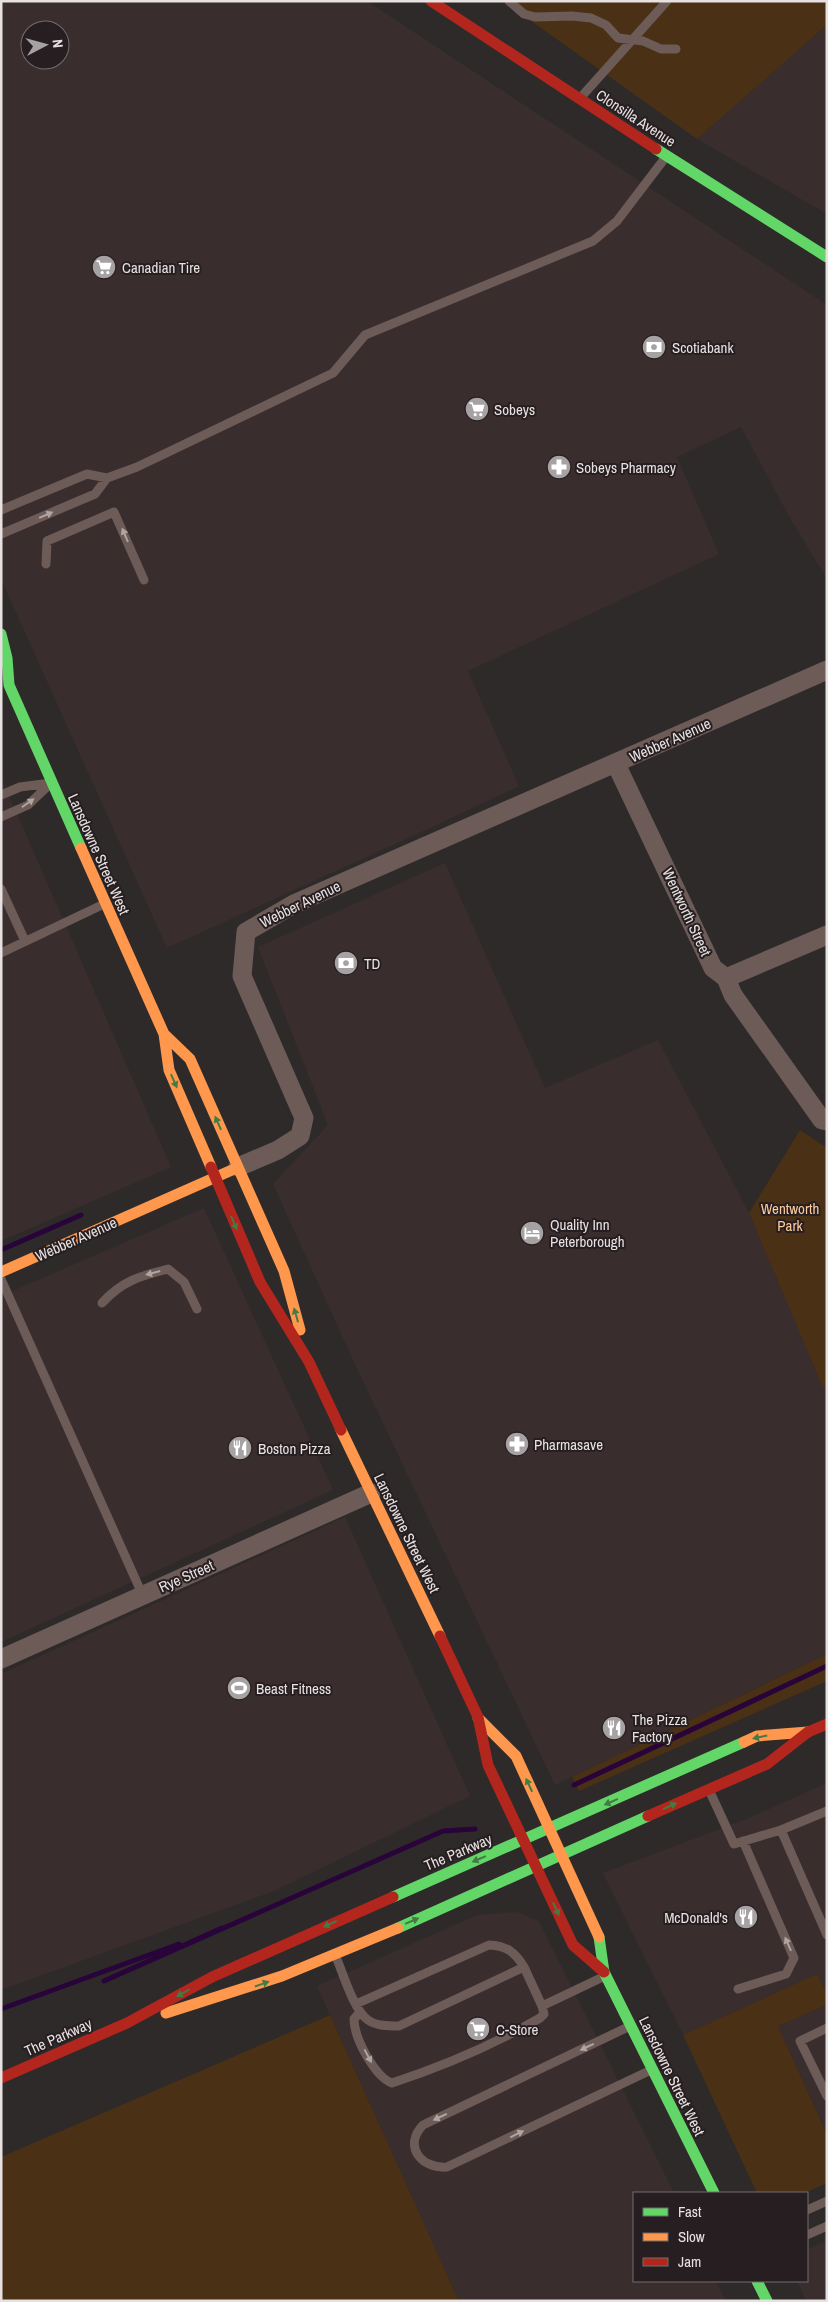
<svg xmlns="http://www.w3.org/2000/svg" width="828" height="2302" font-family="'Archivo Narrow',sans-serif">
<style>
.built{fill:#3a2d2e;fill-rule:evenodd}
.green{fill:#4a3015}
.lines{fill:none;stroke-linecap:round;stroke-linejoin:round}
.stream{stroke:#29043a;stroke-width:5}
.lane{stroke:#6c5b57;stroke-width:9}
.street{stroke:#6c5b57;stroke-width:19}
.fast{stroke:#63d668;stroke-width:11}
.slow{stroke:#ff974d;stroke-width:11}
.jam{stroke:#b3261e;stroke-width:11}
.oneway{fill:#b0a5a3}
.oneway2{fill:#447a44}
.labels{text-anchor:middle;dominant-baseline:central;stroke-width:4;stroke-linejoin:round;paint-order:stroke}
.street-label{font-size:15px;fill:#e7e1e2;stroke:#261e20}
.poi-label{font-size:15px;fill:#e7e1e2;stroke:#261e20;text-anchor:start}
.park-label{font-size:15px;fill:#fccb9d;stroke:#261e20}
</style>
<rect width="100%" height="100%" fill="#2e2a2a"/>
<path class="built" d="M 1,1 L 367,1 L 827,305 L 827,579 L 790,518 L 741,427 L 677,457 L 719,554 L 468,671 L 519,786 L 428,829 L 167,948 L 1,579 ZM 30,30 L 60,30 L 60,60 L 30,60 Z
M 827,25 L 827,214 L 697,139 Z
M 1,777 L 171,1167 L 1,1241 Z
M 445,863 L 545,1088 L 658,1040 L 749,1213 L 823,1387 L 827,1386 L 827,1654 L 555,1785 L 354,1362 L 273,1184 L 328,1125 L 258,947 Z
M 204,1208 L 333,1490 L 1,1642 L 1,1296 Z
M 345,1517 L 470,1796 L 274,1891 L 1,1990 L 1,1674 Z
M 827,1783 L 827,1993 L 817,1974 L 683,2035 L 603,1873 L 749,1818 Z
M 517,1912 L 539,1921 L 674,2193 L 634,2193 L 634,2281 L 716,2281 L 726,2301 L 459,2301 L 317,1986 L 477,1915 Z
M 827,2005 L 827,2133 L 778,2026 Z
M 827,2240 L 827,2301 L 806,2301 L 797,2281 L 807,2281 L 807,2250 Z"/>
<path class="green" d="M 503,1 L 827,1 L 827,25 L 697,139 Z
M 800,1130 L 827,1148 L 827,1386 L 823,1388 L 749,1213 Z
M 827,1654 L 827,1681 L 579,1791 L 572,1777 Z
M 817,1974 L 827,1993 L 827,2005 L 778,2026 L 827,2134 L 827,2183 L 805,2193 L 757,2193 L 683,2035 Z
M 330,2015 L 459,2301 L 1,2301 L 1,2157 Z"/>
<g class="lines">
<path class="stream" d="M 1,1250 L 81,1215
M 574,1785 L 827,1666
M 222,1928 L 104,1981 L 443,1831 L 475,1829
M 1,2009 L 179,1944"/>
<path class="lane" d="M 509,1 L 524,14 L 535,17 L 572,16 L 591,18 L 606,25 L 618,38 L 643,41 L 661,49 L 676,49
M 582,96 L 667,1
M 1,510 L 87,474 L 107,478 L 137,467 L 333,373 L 365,335 L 593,241 L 617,221 L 665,158
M 1,534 L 95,494 L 107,478
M 46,564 L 47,541 L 114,512 L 144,580
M 1,795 L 20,787 L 51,783
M 1,817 L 28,805 L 51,783
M 1,889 L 25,941
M 1,953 L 104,904
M 1,1279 L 143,1596
M 102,1303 C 122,1281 140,1276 168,1269 L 184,1282 L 197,1309
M 710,1792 L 734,1844 L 781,1830 L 827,1935
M 781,1830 L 827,1811
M 336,1957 C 343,1973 354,2011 368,2020 C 376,2026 389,2026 399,2026 L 524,1967 L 542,2006 L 605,1976
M 738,1989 L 786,1974 L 794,1958 L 743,1841
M 356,2004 L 489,1945 C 507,1946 515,1952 524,1967
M 360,2012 L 354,2019 C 354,2038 375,2077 392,2083 C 444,2066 493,2045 540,2018 L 544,2014 L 542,2006
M 628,2027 L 423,2125 C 403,2146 421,2169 447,2167 L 651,2070
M 827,2028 L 800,2041 L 827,2096
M 807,2210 L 827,2201
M 807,2235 L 827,2226"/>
<path class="street" d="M 616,764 L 713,968 L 726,978 L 733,995 L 822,1120 L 827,1121
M 726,978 L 827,935
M 238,1167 L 278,1150 L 300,1136 L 304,1118 L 242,976 L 246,932 L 294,904 L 827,670
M 1,1659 L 371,1493"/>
<path class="fast" d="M 656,149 L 827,257
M 1,634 L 7,658 L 9,685 L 81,848
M 393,1897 L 744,1742
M 398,1928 L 648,1816
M 599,1937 L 604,1972 L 714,2193
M 757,2281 L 767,2301"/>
<path class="slow" d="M 81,848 L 164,1034 L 169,1070 L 211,1167
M 164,1034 L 190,1059 L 284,1271 L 300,1330
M 1,1272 L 232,1170
M 341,1430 L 440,1636
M 478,1718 L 516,1756 L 599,1937
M 744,1742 L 757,1736 L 808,1732
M 166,2013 L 282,1976 L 398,1928"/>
<path class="jam" d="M 431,1 L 656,149
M 211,1167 L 260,1282 L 309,1362 L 341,1430
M 440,1636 L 478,1717 L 488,1765 L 573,1945 L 604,1972
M 648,1816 L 767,1764 L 808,1732 L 827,1724
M 1,2078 L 127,2023 L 212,1977 L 393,1897"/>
</g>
<defs><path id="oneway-solid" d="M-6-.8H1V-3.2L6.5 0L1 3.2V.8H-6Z" transform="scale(1.25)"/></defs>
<g class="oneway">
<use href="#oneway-solid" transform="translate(46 515) rotate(-23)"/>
<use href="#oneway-solid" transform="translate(125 535) rotate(-113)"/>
<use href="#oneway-solid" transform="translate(28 803) rotate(-35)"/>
<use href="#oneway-solid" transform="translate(153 1273) rotate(165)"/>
<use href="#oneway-solid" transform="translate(788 1944) rotate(-114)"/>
<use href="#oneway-solid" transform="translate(587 2047) rotate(155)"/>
<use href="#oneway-solid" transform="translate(368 2056) rotate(62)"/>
<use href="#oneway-solid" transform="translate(440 2117) rotate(155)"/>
<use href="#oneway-solid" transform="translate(517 2134) rotate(-26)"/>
</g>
<g class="oneway2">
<use href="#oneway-solid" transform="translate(174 1081) rotate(66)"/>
<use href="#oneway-solid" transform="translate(218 1123) rotate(-114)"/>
<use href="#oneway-solid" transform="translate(234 1223) rotate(66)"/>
<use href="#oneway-solid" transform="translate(296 1315) rotate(-106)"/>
<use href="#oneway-solid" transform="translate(760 1737) rotate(168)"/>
<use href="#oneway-solid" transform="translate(529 1785) rotate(-115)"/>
<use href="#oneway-solid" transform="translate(611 1802) rotate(156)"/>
<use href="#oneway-solid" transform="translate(670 1806) rotate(-24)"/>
<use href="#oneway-solid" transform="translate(479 1859) rotate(157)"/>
<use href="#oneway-solid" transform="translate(556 1909) rotate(65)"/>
<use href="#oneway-solid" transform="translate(412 1921) rotate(-23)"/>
<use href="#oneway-solid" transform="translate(330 1924) rotate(156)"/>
<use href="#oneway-solid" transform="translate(262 1984) rotate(-19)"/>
<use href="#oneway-solid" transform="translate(183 1993) rotate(151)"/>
</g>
<defs>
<g id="supermarket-disc" transform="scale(1.25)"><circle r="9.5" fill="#a6a1a2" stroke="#261e20"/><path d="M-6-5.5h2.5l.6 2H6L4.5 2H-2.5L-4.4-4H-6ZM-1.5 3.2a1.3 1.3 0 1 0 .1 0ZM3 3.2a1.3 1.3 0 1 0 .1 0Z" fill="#fff"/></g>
<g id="bank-disc" transform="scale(1.25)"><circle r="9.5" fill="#a6a1a2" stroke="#261e20"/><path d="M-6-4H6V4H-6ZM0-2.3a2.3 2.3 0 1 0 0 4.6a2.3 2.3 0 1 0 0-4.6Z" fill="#fff"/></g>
<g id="pharmacy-disc" transform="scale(1.25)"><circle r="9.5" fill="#a6a1a2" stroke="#261e20"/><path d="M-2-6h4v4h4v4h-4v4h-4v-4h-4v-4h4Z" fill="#fff"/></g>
<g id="hotel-disc" transform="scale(1.25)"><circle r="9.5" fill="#a6a1a2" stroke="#261e20"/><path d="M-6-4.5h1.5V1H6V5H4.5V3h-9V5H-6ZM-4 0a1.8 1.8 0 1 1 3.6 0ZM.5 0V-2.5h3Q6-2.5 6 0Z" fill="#fff"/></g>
<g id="restaurant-disc" transform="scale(1.25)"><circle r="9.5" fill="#a6a1a2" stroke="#261e20"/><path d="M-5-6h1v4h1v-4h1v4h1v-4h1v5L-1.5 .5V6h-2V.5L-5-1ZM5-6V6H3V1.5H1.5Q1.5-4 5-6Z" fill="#fff"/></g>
<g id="stadium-disc" transform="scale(1.25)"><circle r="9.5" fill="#a6a1a2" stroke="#261e20"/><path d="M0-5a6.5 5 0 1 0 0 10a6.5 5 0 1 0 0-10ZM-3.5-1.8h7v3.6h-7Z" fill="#fff"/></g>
</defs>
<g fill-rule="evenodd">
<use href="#supermarket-disc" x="104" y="267"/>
<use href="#bank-disc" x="654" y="347"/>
<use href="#supermarket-disc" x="477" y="409"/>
<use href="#pharmacy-disc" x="559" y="467"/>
<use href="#bank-disc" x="346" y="963"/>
<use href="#hotel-disc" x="532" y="1233"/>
<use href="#pharmacy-disc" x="517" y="1444"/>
<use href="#restaurant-disc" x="240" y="1448"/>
<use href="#stadium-disc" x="239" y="1688"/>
<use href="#restaurant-disc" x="614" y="1728"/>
<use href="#restaurant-disc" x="746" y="1917"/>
<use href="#supermarket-disc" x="478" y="2029"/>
</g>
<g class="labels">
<g class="street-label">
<text transform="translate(636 118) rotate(33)">Clonsilla Avenue</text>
<text transform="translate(670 740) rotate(-24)">Webber Avenue</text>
<text transform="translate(99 854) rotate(66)">Lansdowne Street West</text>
<text transform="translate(300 904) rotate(-26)">Webber Avenue</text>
<text transform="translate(687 912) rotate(65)">Wentworth Street</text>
<text transform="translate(76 1239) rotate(-24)">Webber Avenue</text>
<text transform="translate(407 1533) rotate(64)">Lansdowne Street West</text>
<text transform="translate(186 1576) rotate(-24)">Rye Street</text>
<text transform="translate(458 1852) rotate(-23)">The Parkway</text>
<text transform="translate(58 2037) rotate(-24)">The Parkway</text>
<text transform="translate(672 2076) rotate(64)">Lansdowne Street West</text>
</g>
<g class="poi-label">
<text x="122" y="267">Canadian Tire</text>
<text x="672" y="347">Scotiabank</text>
<text x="494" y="409">Sobeys</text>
<text x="576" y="467">Sobeys Pharmacy</text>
<text x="364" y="963">TD</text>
<text x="550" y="1224">Quality Inn<tspan x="550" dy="17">Peterborough</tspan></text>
<text x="534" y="1444">Pharmasave</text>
<text x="258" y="1448">Boston Pizza</text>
<text x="256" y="1688">Beast Fitness</text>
<text x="632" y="1719">The Pizza<tspan x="632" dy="17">Factory</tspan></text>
<text x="728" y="1917" text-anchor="end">McDonald's</text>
<text x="496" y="2029">C-Store</text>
</g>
<g class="park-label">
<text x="790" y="1208">Wentworth<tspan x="790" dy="17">Park</tspan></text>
</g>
</g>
<rect width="828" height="2302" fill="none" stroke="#e7e1e2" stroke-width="5"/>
<rect x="633" y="2192" width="175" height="90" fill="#261e20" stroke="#736c6e"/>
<rect x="643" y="2208" width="25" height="8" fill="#63d668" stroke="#736c6e"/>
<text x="678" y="2217" font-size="15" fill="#e7e1e2">Fast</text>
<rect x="643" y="2233" width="25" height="8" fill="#ff974d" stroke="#736c6e"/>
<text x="678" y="2242" font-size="15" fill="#e7e1e2">Slow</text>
<rect x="643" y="2258" width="25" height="8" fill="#b3261e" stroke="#736c6e"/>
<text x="678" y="2267" font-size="15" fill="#e7e1e2">Jam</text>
<g transform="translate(45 45) rotate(84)"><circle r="24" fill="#261e20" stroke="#736c6e"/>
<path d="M0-4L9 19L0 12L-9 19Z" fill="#a6a1a2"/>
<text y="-8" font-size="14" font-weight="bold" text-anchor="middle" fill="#e7e1e2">N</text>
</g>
</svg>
